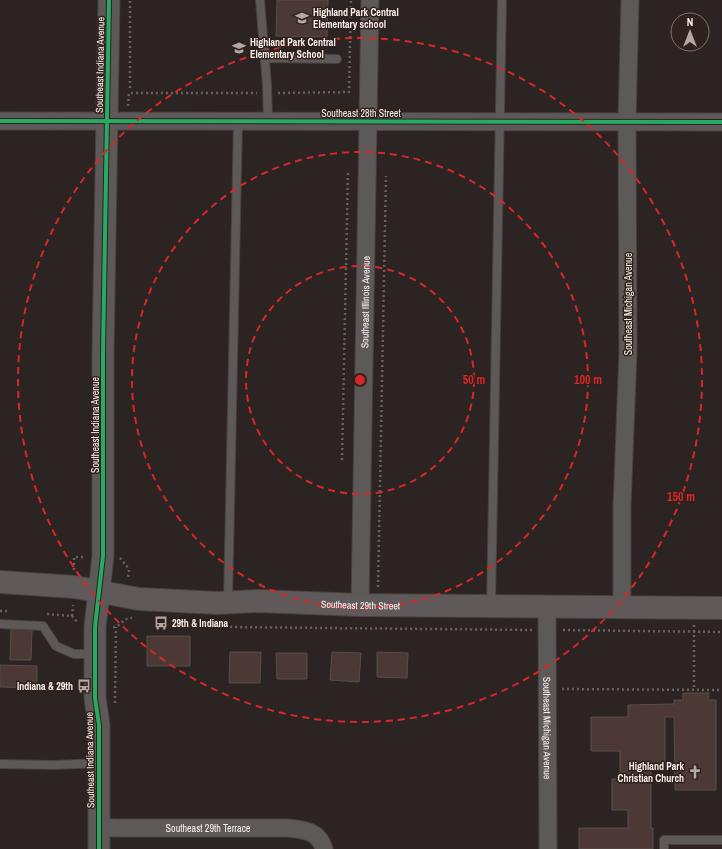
<svg xmlns="http://www.w3.org/2000/svg" width="722" height="849" font-family="'Archivo Narrow',sans-serif">
<style>
.building{fill:#4c3935;stroke:#564e4d}
.lines{fill:none;stroke-linecap:round;stroke-linejoin:round}
.service-casing{stroke:#48413f;stroke-width:10}
.minor-casing{stroke:#48413f;stroke-width:19}
.tertiary-casing{stroke:#48413f;stroke-width:23}
.secondary-casing{stroke:#48413f;stroke-width:24}
.path{stroke:#666160;stroke-width:2.5;stroke-dasharray:2 3;stroke-linecap:butt}
.service{stroke:#5d5958;stroke-width:8}
.minor{stroke:#5d5958;stroke-width:17}
.tertiary{stroke:#5d5958;stroke-width:21}
.secondary{stroke:#5f5a59;stroke-width:22}
.cycleway-casing{stroke:#31211d;stroke-width:6}
.cycleway{stroke:#26ab63;stroke-width:4}
.ring{fill:none;stroke:#d62828;stroke-width:2;stroke-dasharray:7 5}
.labels{text-anchor:middle;dominant-baseline:central;stroke-width:3;stroke-linejoin:round;paint-order:stroke}
.poi-label{font-size:10px;font-weight:bold;fill:#fbefed;stroke:#31211d;text-anchor:start}
.street-label{font-size:10px;fill:#fbefed;stroke:#31211d}
.centre{fill:#d62828;stroke:#31211d;stroke-width:2}
.ring-label{font-size:12px;text-anchor:middle;font-weight:bold;fill:#d62828;stroke:#31211d;stroke-width:3;stroke-linejoin:round;paint-order:stroke}
</style>
<rect width="100%" height="100%" fill="#2c2422"/>
<path class="building" d="M 277,0 L 328,0 L 327,37 L 276,36 Z
M 11,629 L 32,630 L 31,660 L 10,660 Z
M 147,636 L 190,636 L 190,666 L 147,666 Z
M 230,652 L 261,652 L 260,683 L 229,683 Z
M 332,652 L 361,653 L 359,682 L 330,680 Z
M 377,652 L 408,653 L 407,678 L 377,677 Z
M 276,653 L 307,653 L 307,679 L 277,679 Z
M 0,665 L 37,666 L 37,688 L 0,687 Z
M 683,693 L 709,693 L 708,700 L 716,700 L 716,790 L 675,790 L 674,717 L 665,717 L 665,765 L 651,765 L 651,828 L 653,828 L 653,849 L 579,849 L 579,828 L 628,828 L 628,810 L 612,810 L 612,779 L 620,779 L 620,751 L 591,751 L 591,717 L 628,717 L 628,705 L 674,704 L 674,700 L 683,700 Z"/>
<g class="lines">
<g class="service-casing">
<path id="service" d="M 260,0 L 267,85 L 268,121
M 265,58 L 337,59
M 228,602 L 238,121
M 491,605 L 502,0
M 0,624 L 43,626 L 56,646 L 74,654 L 95,654
M 0,764 L 55,765 L 99,763
M 664,849 L 664,840 L 722,840"/>
</g>
<g class="minor-casing">
<g id="minor">
<path d="M 0,121 L 722,122"/>
<path id="s1" d="M 360,605 L 370,0"/>
<path id="s2" d="M 547,607 L 548,849"/>
<path d="M 622,608 L 622,506 L 628,352 L 627,121 L 630,0"/>
<path id="s3" d="M 99,827 L 115,828 L 288,828 C 305,830 319,831 324,849"/>
</g>
</g>
<g class="tertiary-casing">
<path id="tertiary" d="M 99,849 L 99,725 L 95,698 L 95,627 L 103,556 L 103,353 L 109,0"/>
</g>
<g class="secondary-casing">
<g id="secondary">
<path id="s4" d="M 0,582 L 75,587 L 139,599 L 218,603 L 258,601 L 360,605 L 722,608"/>
</g>
</g>
<path class="path" d="M 130,88 L 130,0
M 278,93 L 349,92 L 351,0
M 128,106 L 129,93 L 257,93
M 342,460 L 348,171
M 120,558 L 129,569 L 128,578
M 74,570 L 74,557 L 85,557
M 378,587 L 386,176
M 0,611 L 8,611
M 47,614 L 72,616 L 77,622
M 72,616 L 73,605
M 211,622 L 225,627 L 532,630
M 694,625 L 694,690
M 113,627 C 120,627 124,617 132,618
M 563,630 L 722,632
M 562,689 L 722,690
M 115,703 L 116,627"/>
<use href="#service" class="service"/>
<use href="#minor" class="minor"/>
<use href="#tertiary" class="tertiary"/>
<use href="#secondary" class="secondary"/>
<g class="cycleway-casing">
<path id="cycleway" d="M 0,121 L 722,122
M 99,849 L 99,725 L 95,698 L 95,627 L 103,556 L 103,353 L 109,0"/>
</g>
<use href="#cycleway" class="cycleway"/>
</g>
<g class="ring">
<circle cx="360" cy="380" r="114"/>
<circle cx="360" cy="380" r="228"/>
<circle cx="360" cy="380" r="342"/>
</g>
<defs>
<g id="school-bare" transform="scale(1.08)"><path d="M0-5L7-2L0 1L-7-2ZM-4 1L0 2.5L4 1V4Q0 6-4 4Z" fill="#b3a8a6" stroke="#31211d" stroke-width="2.5" paint-order="stroke"/></g>
<g id="bus-bare" transform="scale(1.08)"><path d="M-5-6H5V4H4V6H2V4H-2V6H-4V4H-5ZM-3.5-4V0h7V-4ZM-3.5 1.2v1.5H-2V1.2ZM2 1.2v1.5H3.5V1.2Z" fill="#b3a8a6" stroke="#31211d" stroke-width="2.5" paint-order="stroke"/></g>
<g id="church-bare" transform="scale(1.08)"><path d="M-1.2-6h2.4v3.5h3.3v2.4h-3.3V6h-2.4V-.1h-3.3v-2.4h3.3Z" fill="#b3a8a6" stroke="#31211d" stroke-width="2.5" paint-order="stroke"/></g>
</defs>
<g fill-rule="evenodd">
<use href="#school-bare" x="302" y="18"/>
<use href="#school-bare" x="239" y="48"/>
<use href="#bus-bare" x="161" y="623"/>
<use href="#bus-bare" x="84" y="686"/>
<use href="#church-bare" x="695" y="772"/>
</g>
<g class="labels">
<g class="poi-label">
<text x="313" y="12">Highland Park Central<tspan x="313" dy="12">Elementary school</tspan></text>
<text x="250" y="42">Highland Park Central<tspan x="250" dy="12">Elementary School</tspan></text>
<text x="172" y="623">29th &amp; Indiana</text>
<text x="73" y="686" text-anchor="end">Indiana &amp; 29th</text>
<text x="684" y="766" text-anchor="end">Highland Park<tspan x="684" dy="12">Christian Church</tspan></text>
</g>
<g class="street-label">
<text transform="translate(100 65) rotate(-89)">Southeast Indiana Avenue</text>
<text x="361" y="113">Southeast 28th Street</text>
<text stroke="none"><textPath href="#s1" startOffset="303">Southeast Illinois Avenue</textPath></text>
<text transform="translate(628 304) rotate(-90)">Southeast Michigan Avenue</text>
<text transform="translate(95 425) rotate(-90)">Southeast Indiana Avenue</text>
<text stroke="none"><textPath href="#s4" startOffset="362">Southeast 29th Street</textPath></text>
<text stroke="none"><textPath href="#s2" startOffset="121">Southeast Michigan Avenue</textPath></text>
<text transform="translate(90 760) rotate(-91)">Southeast Indiana Avenue</text>
<text stroke="none"><textPath href="#s3" startOffset="109">Southeast 29th Terrace</textPath></text>
</g>
</g>
<circle cx="360" cy="380" r="6" class="centre"/>
<g class="ring-label">
<text x="474" y="384">50 m</text>
<text x="588" y="384">100 m</text>
<text x="681" y="501">150 m</text>
</g>
<g transform="translate(690 32)"><circle r="19" fill="#31211d" stroke="#827370"/>
<path d="M0-3L7 15L0 10L-7 15Z" fill="#b3a8a6"/>
<text y="-6" font-size="11" font-weight="bold" text-anchor="middle" fill="#fbefed">N</text>
</g>
</svg>
